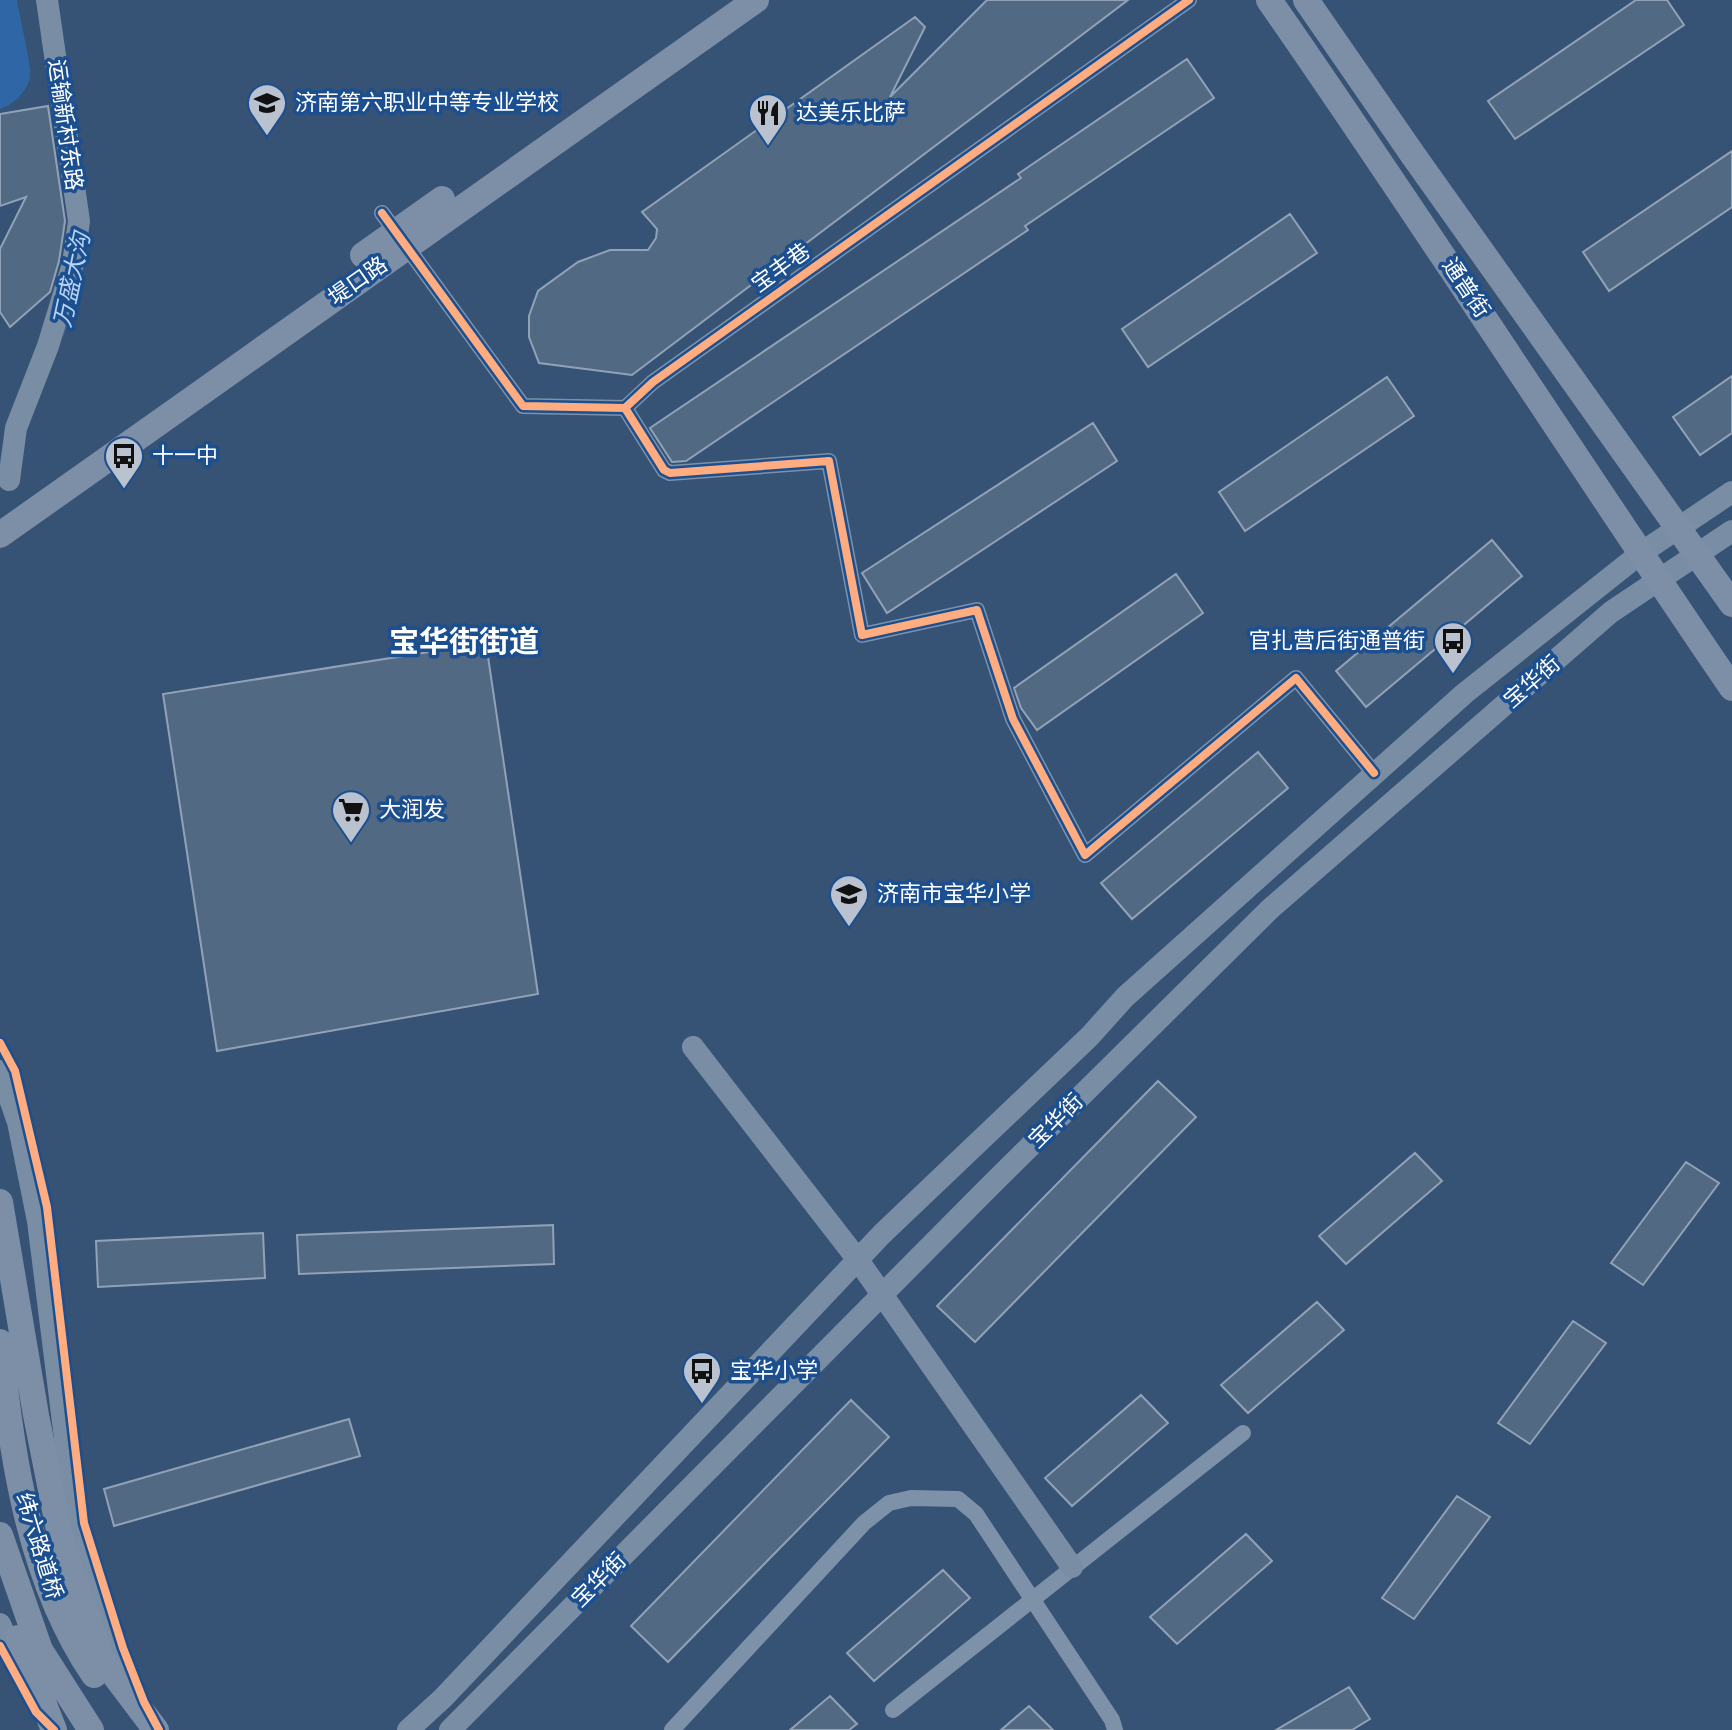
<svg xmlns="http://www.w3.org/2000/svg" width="1732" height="1730" font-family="'Alegreya Sans','Noto Sans SC',sans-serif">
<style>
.garden{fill:#2f66a5}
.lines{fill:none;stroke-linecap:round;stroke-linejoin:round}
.stream{stroke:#3b618d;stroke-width:5}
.building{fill:#526984;stroke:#92a2b6;stroke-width:2}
.street{stroke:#7d92a8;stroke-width:16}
.secondary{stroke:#798da4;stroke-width:22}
.primary{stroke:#7d8ea7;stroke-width:26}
.cycleway-casing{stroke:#1b4f8f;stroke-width:13}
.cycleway{stroke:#ffac80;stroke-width:8}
.labels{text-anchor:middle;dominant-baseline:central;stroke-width:7;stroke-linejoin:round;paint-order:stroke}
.poi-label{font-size:22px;fill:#fff;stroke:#1b4f8f;text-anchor:start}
.street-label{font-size:22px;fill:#fff;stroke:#1b4f8f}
.water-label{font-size:24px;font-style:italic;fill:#b5d3f5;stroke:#1b4f8f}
.district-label{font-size:30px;font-weight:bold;fill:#fff;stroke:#1b4f8f}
</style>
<rect width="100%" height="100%" fill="#365274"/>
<path class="garden" d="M 0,0 L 17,0 C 19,15 32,66 30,77 C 28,91 12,106 0,109 Z"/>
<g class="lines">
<path class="stream" d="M 62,334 L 70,309"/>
</g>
<path class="building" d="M 987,0 L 1128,0 L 632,375 L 539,363 L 529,337 L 529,316 L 538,291 L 578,262 L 610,250 L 648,250 L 656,238 L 657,229 L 642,212 L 915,17 L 925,27 L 890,97 Z
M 1636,0 L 1667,0 L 1684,25 L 1515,139 L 1488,101 Z
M 1187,59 L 1214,98 L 1025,226 L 1028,230 L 686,461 L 672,462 L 650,428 L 1021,178 L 1018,174 Z
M 48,106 L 65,221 L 59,261 L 50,292 L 10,327 L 0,312 L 0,249 L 26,197 L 0,206 L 0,114 Z
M 1732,151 L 1732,207 L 1609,291 L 1583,252 Z
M 1290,214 L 1317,253 L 1148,367 L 1122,329 Z
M 1732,376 L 1732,433 L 1700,455 L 1673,417 Z
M 1387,377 L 1414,416 L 1245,531 L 1219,492 Z
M 1093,423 L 1117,461 L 887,613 L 862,573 Z
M 1492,540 L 1522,576 L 1366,707 L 1336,671 Z
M 1176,574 L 1203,613 L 1037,730 L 1021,708 L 1014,688 Z
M 486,643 L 538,994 L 217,1051 L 163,694 Z
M 1258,752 L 1288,788 L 1132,919 L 1101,883 Z
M 1158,1081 L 1196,1117 L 975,1342 L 937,1306 Z
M 1415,1153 L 1442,1181 L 1346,1264 L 1319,1236 Z
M 1686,1162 L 1719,1183 L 1643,1285 L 1611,1263 Z
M 553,1225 L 554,1264 L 299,1274 L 297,1235 Z
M 263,1233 L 265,1278 L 98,1287 L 96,1241 Z
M 1317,1302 L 1344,1330 L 1248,1413 L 1221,1385 Z
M 1573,1321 L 1606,1343 L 1530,1444 L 1498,1423 Z
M 1141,1395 L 1168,1423 L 1072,1506 L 1045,1478 Z
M 851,1400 L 889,1437 L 668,1662 L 631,1626 Z
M 349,1419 L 360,1456 L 114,1526 L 104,1489 Z
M 1457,1496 L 1490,1517 L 1414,1619 L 1382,1598 Z
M 1246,1534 L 1272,1561 L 1177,1644 L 1150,1617 Z
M 943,1570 L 970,1598 L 874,1681 L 847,1653 Z
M 1349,1687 L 1370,1719 L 1352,1730 L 1276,1730 Z
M 830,1696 L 857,1724 L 849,1730 L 790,1730 Z
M 1029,1706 L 1053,1730 L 1001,1730 Z"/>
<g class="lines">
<path class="street" d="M 382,213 L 523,406 L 625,408 L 653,382 L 1189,0
M 625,408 L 664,470 L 670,473 L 829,461 L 862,635 L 977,610 L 1013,719 L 1085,855 L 1296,678 L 1374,773
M 893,1710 L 1243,1433
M 672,1730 L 864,1523 L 889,1503 L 911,1498 L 958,1499 L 976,1514 L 1112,1720 L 1115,1730"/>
<path class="secondary" d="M 9,480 L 16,428 L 48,346 L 73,264 L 79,221 L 47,0
M 693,1047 L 858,1260 L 1072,1567
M 0,1071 L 18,1122 L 38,1221 L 75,1519 L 95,1594 L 129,1686
M 0,1624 L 18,1663
M 408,1730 L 443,1698 L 882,1234 L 1090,1036 L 1125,997 L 1465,693 L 1641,553 L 1732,492
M 450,1730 L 986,1190 L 1270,909 L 1611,612 L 1732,531"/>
<path class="primary" d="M 1269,0 C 1427,227 1576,460 1732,688
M 1306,0 L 1413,155 L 1732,604
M 363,255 L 442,199
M 0,535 L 756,0
M 0,1202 L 36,1415 L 61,1540 L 100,1656 L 156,1730
M 0,1342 C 11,1454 29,1580 94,1675
M 0,1535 L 40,1650 L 91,1730
M 18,1638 L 54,1730"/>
<g class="cycleway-casing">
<path id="cycleway" d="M 382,213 L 523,406 L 625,408 L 653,382 L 1189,0
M 625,408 L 664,470 L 670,473 L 829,461 L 862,635 L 977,610 L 1013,719 L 1085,855 L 1296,678 L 1374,773
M 0,1043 L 15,1071 L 47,1207 L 84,1523 L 123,1648 L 144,1702 L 159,1730
M 0,1646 L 36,1712 L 54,1730"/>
</g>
<use href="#cycleway" class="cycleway"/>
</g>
<defs>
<g id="school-pin" transform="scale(2)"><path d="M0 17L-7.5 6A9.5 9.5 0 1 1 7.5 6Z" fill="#b9c2ce" stroke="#1b4f8f"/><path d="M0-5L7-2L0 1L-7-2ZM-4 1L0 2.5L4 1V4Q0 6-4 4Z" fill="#111"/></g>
<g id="restaurant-pin" transform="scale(2)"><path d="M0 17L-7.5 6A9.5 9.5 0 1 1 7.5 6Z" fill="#b9c2ce" stroke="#1b4f8f"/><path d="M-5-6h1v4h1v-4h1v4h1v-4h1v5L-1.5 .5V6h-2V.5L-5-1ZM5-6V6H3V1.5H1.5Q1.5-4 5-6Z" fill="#111"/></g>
<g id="bus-pin" transform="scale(2)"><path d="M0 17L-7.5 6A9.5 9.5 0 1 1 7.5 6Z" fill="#b9c2ce" stroke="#1b4f8f"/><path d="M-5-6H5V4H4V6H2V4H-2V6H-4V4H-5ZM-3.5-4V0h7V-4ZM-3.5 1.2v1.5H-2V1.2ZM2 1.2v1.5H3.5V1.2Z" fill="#111"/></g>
<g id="supermarket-pin" transform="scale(2)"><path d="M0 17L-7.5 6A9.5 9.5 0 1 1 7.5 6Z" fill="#b9c2ce" stroke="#1b4f8f"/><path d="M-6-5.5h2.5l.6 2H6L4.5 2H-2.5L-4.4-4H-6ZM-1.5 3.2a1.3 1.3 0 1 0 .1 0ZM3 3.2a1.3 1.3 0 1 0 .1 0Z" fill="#111"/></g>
</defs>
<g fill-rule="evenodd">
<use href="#school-pin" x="267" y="103"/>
<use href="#restaurant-pin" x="768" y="113"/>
<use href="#bus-pin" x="124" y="456"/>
<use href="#bus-pin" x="1453" y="641"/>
<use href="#supermarket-pin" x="351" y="810"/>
<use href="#school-pin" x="849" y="894"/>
<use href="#bus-pin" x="702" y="1371"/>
</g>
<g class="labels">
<g class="poi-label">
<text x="295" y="103">济南第六职业中等专业学校</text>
<text x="796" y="113">达美乐比萨</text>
<text x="152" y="456">十一中</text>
<text x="1425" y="641" text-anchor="end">官扎营后街通普街</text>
<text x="379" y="810">大润发</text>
<text x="877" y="894">济南市宝华小学</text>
<text x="730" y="1371">宝华小学</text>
</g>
<g class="street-label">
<text transform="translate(65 125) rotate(82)">运输新村东路</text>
<text transform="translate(781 268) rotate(-36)">宝丰巷</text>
<text transform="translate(358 281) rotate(-35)">堤口路</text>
<text transform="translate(1466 288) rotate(56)">通普街</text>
<text transform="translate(1532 682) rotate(-41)">宝华街</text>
<text transform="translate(1056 1121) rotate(-45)">宝华街</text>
<text transform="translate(39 1546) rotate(73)">纬六路道桥</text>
<text transform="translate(599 1580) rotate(-45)">宝华街</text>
</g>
<g class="water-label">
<text transform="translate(73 280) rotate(-78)">万盛大沟</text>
</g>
<g class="district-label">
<text x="464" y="643">宝华街街道</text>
</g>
</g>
</svg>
